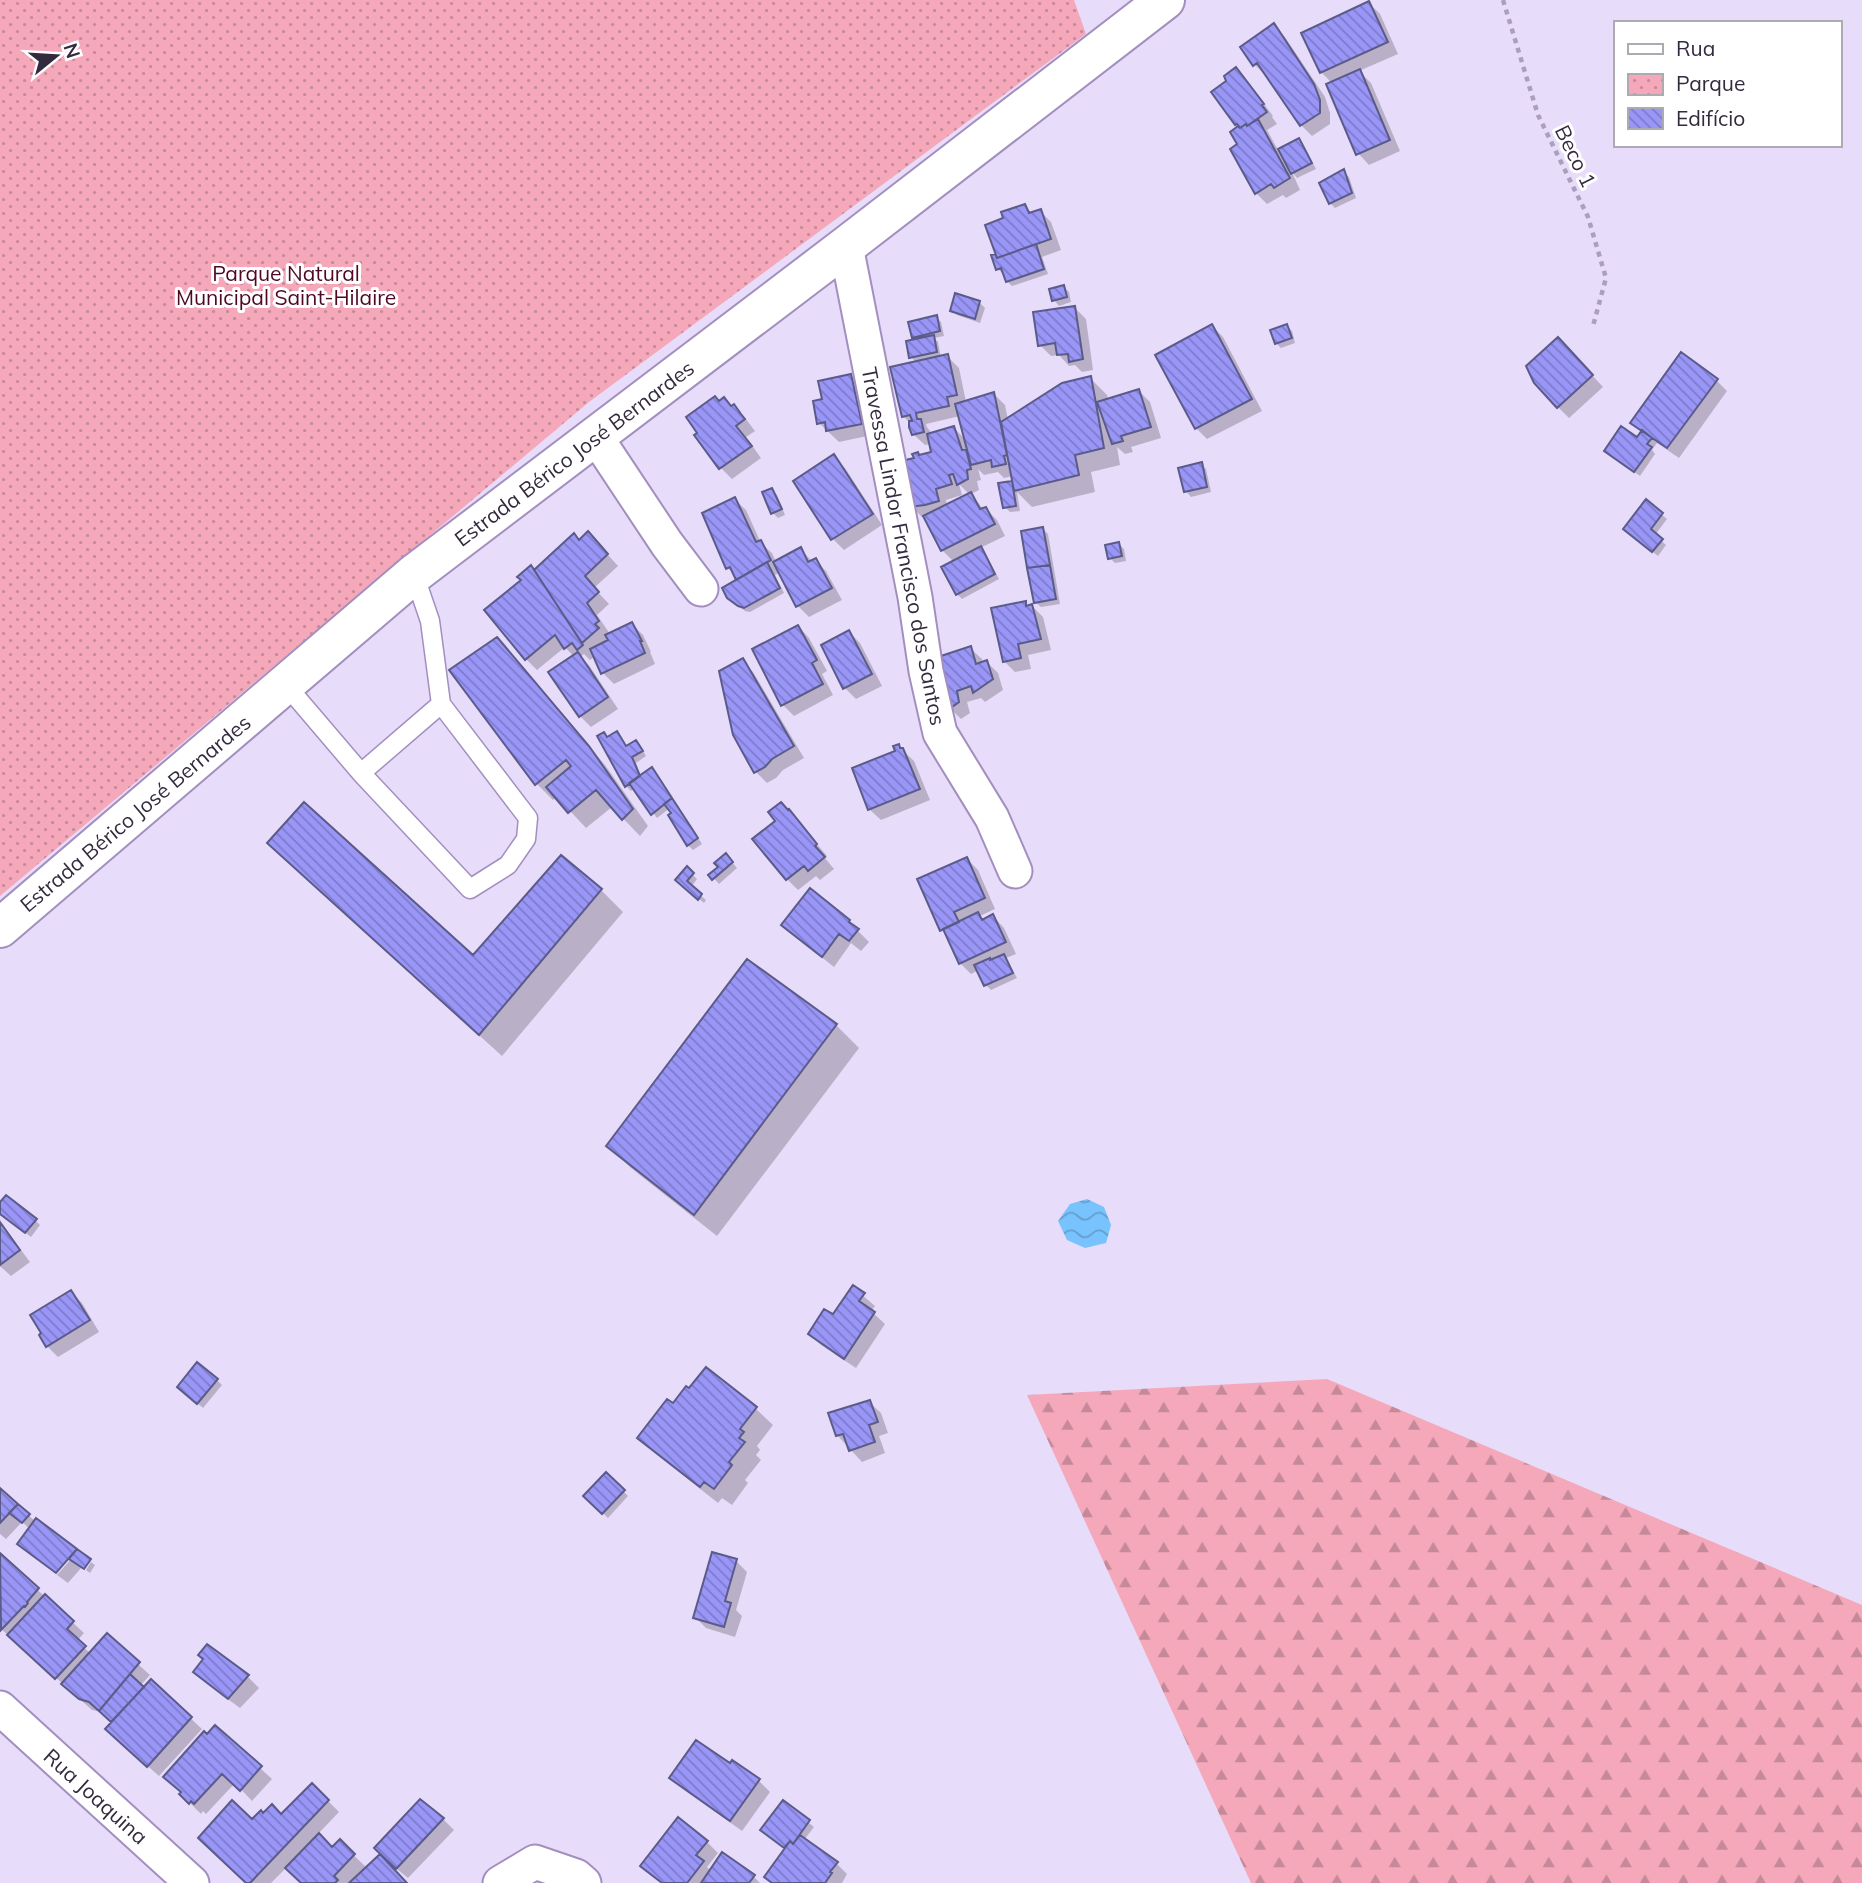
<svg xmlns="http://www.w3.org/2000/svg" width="1862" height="1883" font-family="Mulish,sans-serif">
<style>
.forest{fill:url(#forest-firs)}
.park{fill:url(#park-dots)}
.water{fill:url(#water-waves)}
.shadow{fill:#0003;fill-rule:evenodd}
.building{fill:url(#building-back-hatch);stroke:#5b5b89;stroke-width:2}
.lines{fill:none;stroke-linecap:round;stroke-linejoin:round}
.service-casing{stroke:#a38fbf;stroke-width:21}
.minor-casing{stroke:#a38fbf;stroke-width:37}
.secondary-casing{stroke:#a38fbf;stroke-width:42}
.path{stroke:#aba0bc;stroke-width:4.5;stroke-dasharray:5 5;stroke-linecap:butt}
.service{stroke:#fff;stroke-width:18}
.minor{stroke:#fff;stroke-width:33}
.secondary{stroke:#fff;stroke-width:38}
.labels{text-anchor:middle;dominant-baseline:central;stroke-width:6;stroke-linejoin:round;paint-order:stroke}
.street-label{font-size:21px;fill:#332a3e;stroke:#fff}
.park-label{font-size:21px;fill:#4e0824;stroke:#fff}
</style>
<defs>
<pattern id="forest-firs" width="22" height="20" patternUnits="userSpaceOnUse" patternTransform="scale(1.75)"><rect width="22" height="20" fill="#f4a8ba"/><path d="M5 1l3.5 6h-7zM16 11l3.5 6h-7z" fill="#c68999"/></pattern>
<pattern id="park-dots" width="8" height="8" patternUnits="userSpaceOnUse" patternTransform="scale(1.75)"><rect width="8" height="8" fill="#f4a8ba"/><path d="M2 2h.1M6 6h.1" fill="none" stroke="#c68999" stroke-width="1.8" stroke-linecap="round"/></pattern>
<pattern id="water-waves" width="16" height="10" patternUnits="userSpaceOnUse" patternTransform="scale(1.75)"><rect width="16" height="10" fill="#78c3fd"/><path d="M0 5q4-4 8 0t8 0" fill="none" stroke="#639fce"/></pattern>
<pattern id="building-back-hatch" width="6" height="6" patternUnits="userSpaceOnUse" patternTransform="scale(1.75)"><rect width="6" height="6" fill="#9996f8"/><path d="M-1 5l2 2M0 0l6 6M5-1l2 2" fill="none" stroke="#7d7bca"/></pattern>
</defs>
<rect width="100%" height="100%" fill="#e8dcfb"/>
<path class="forest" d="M 1327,1379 L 1862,1605 L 1862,1883 L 1251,1883 L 1027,1395 Z"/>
<path class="park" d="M 0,0 L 1074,0 L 1086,34 L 589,402 L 0,896 Z"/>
<path class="water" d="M 1087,1199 L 1104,1207 L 1111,1225 L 1106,1243 L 1085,1248 L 1067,1240 L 1058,1221 L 1070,1204 Z"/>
<path class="shadow" d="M 1369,3 L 1380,14 L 1398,54 L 1359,71 L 1371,83 L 1400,151 L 1369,165 L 1358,153 L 1332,83 L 1321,72 Z
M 1274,26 L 1285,37 L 1325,97 L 1330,113 L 1330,124 L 1312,136 L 1301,125 L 1267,75 L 1266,76 L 1255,65 L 1242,48 Z
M 1236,70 L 1247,81 L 1273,116 L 1272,117 L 1277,124 L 1267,130 L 1278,150 L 1298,140 L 1303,145 L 1316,169 L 1297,178 L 1292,172 L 1300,190 L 1286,198 L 1283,195 L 1267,204 L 1256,193 L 1239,145 L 1232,133 L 1240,127 L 1236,124 L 1229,81 Z
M 1344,172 L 1349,177 L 1356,198 L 1335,208 L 1330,203 L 1321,183 Z
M 1025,206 L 1032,213 L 1040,211 L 1051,222 L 1061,250 L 1042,257 L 1048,274 L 1012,286 L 1007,281 L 1005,274 L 1003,274 L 998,269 L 993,256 L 997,255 L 1005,219 Z
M 1064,287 L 1069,292 L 1071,302 L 1059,306 L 1054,300 Z
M 956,295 L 980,303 L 985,308 L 980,323 L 957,315 L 952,310 Z
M 1074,307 L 1086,319 L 1093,370 L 1082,372 L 1075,365 L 1069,366 L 1059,355 L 1051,356 L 1040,345 Z
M 936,317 L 941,322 L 944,336 L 934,338 L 938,342 L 941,358 L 947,356 L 959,368 L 966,402 L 994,394 L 1005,405 L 1008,420 L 1090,378 L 1107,395 L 1109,401 L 1139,391 L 1150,402 L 1161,438 L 1131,447 L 1133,452 L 1125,454 L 1117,447 L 1120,465 L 1091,472 L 1095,492 L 1032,507 L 1017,492 L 1020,511 L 1010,512 L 1005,507 L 1011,482 L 1015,486 L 1013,476 L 1004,478 L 998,472 L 984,475 L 978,469 L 981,480 L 977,481 L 979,490 L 971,494 L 984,510 L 986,509 L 997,520 L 1005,536 L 980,548 L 985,553 L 999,579 L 962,599 L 957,594 L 954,562 L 942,550 L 925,517 L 922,517 L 911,506 L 920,457 L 933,453 L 931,444 L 925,445 L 913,434 L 911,424 L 903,416 L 917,363 L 911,357 L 918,340 L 914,337 ZM 960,416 L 967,441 L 954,428 L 932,434 L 927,427 L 926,424 ZM 959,484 L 969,494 L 947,506 L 946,500 L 962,495 Z
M 1212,326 L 1223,337 L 1262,411 L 1207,439 L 1196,428 Z
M 1287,326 L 1292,331 L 1295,343 L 1281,348 L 1276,343 Z
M 1569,350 L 1603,387 L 1569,418 L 1558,407 Z
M 851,376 L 862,388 L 872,435 L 839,442 L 819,423 L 824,401 Z
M 1716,380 L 1727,391 L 1679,458 L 1657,443 L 1652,450 L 1655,454 L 1640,476 L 1612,456 L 1637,439 L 1642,432 L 1633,422 Z
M 719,403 L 734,407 L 745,418 L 755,431 L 746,437 L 761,458 L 732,479 L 721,468 L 697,435 Z
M 834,457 L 845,468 L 882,525 L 844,550 L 833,539 L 796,481 Z
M 1201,464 L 1206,469 L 1211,492 L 1191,497 L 1186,491 Z
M 772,490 L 777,495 L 785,515 L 778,518 L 773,513 Z
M 734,499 L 746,510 L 761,543 L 772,553 L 776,562 L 801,550 L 813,562 L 815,560 L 826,571 L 842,600 L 809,617 L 798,606 L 780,572 L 775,575 L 784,593 L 750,612 L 745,611 L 735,603 L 739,580 L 728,568 L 704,514 Z
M 1647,502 L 1667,519 L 1655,535 L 1666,545 L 1658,556 L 1630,534 Z
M 1043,529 L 1048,534 L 1060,604 L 1041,607 L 1035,602 Z
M 580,542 L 599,545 L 618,566 L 594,588 L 609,604 L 597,615 L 610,634 L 632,624 L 643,635 L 651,652 L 650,652 L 655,664 L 614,684 L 603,673 L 595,656 L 590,660 L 584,654 L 580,657 L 589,665 L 618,709 L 591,727 L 580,716 L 574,657 L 565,647 L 537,670 L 526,659 L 535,572 Z
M 1119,544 L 1124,549 L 1126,561 L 1115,563 L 1110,558 Z
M 1025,603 L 1029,607 L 1032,606 L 1043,617 L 1051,650 L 1028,655 L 1031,669 L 1015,672 L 1004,661 Z
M 798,626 L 809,638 L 827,671 L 822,674 L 833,695 L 794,716 L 783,705 Z
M 849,632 L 860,643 L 882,686 L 856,699 L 845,688 Z
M 497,640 L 514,657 L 605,765 L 648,826 L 640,836 L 612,807 L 586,828 L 557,797 L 553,800 L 536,783 Z
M 970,648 L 982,659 L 983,663 L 987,662 L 998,673 L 1003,690 L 985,702 L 981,698 L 967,702 L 970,713 L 961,719 L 950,708 Z
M 742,661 L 753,672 L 804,758 L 783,770 L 776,778 L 767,783 L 756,772 Z
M 617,733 L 627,747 L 636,742 L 641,747 L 646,756 L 636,763 L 641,776 L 652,769 L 657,774 L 702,844 L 693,850 L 688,845 L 670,808 L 657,818 L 635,788 L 631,791 L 626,786 L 604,734 L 608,738 Z
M 898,746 L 914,761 L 930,800 L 881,820 L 869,809 L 897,752 Z
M 789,811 L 827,856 L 825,858 L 834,869 L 820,880 L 816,876 L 798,890 L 787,879 Z
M 270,843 L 473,957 L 601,890 L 623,912 L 502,1056 L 292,866 Z
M 967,859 L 978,870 L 995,909 L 980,916 L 985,920 L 993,916 L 1004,928 L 1016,954 L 1006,958 L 1017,978 L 991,990 L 986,985 L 979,970 L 971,974 L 960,963 L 949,937 L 941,929 Z
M 731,861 L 737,868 L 719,884 L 711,875 Z
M 687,869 L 697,879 L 691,887 L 706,900 L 704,903 L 682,885 Z
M 849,922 L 869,942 L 861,951 L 851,943 L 834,967 L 795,936 L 784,925 Z
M 747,961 L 836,1025 L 859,1048 L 717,1236 L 631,1168 L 608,1146 Z
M 0,1205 L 35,1220 L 40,1225 L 31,1237 L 0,1213 Z
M 0,1222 L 30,1262 L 11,1276 L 1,1267 L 0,1267 Z
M 853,1287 L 875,1306 L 871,1311 L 885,1324 L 856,1368 L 821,1345 L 810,1334 L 833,1317 Z
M 71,1292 L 82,1303 L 99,1332 L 58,1357 L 47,1346 L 44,1333 Z
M 706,1369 L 756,1409 L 773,1425 L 757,1446 L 760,1450 L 756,1455 L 761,1460 L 745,1480 L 748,1483 L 732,1505 L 722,1498 L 718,1503 L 656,1454 L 639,1438 L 690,1391 Z
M 217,1380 L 222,1385 L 203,1408 L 184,1392 Z
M 869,1402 L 881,1413 L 888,1433 L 879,1436 L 885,1453 L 862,1462 L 837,1435 Z
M 606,1474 L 628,1496 L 608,1518 L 585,1496 Z
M 0,1490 L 35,1521 L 36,1520 L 76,1551 L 82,1567 L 68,1583 L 57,1575 L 71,1559 L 69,1556 L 55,1572 L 31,1554 L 19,1543 L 30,1529 L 22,1522 L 6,1539 L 0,1534 Z
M 0,1555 L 84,1633 L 77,1641 L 91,1654 L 107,1636 L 150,1675 L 140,1686 L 144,1689 L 151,1681 L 202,1729 L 159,1776 L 118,1740 L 113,1723 L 102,1712 L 92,1710 L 0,1628 Z
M 736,1561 L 747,1572 L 736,1610 L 742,1616 L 735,1637 L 706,1628 L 695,1617 Z
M 91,1562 L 95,1565 L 90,1573 L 86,1570 Z
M 208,1647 L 248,1677 L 259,1688 L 240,1708 L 206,1683 L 195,1672 L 205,1659 Z
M 216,1728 L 272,1779 L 252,1801 L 235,1783 L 206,1814 L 203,1811 L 201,1814 L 181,1794 L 207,1737 Z
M 671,1777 L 759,1781 L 770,1792 L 742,1831 L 682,1788 Z
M 312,1785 L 339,1812 L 317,1835 L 333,1849 L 340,1842 L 367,1868 L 383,1854 L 443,1819 L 454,1830 L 408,1878 L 392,1865 L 390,1867 L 405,1883 L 303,1883 L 287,1867 L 271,1883 L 248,1883 L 252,1822 L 264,1815 L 281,1816 Z
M 783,1802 L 814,1827 L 804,1840 L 836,1863 L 847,1874 L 842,1883 L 772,1883 L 766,1877 L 787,1849 L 768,1834 Z
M 707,1842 L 718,1853 L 707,1867 L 711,1871 L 754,1877 L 760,1883 L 662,1883 L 643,1866 Z"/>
<path class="building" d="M 1369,1 L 1388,42 L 1320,73 L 1301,33 Z
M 1274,23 L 1314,84 L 1320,100 L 1320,113 L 1300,126 L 1257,63 L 1253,66 L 1240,47 Z
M 1236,67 L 1264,104 L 1262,105 L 1267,112 L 1247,126 L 1246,124 L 1240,128 L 1237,124 L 1235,125 L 1211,92 L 1226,81 L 1224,76 Z
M 1360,69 L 1390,140 L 1356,155 L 1326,84 Z
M 1258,119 L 1290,178 L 1274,188 L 1271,184 L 1255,194 L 1230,149 L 1237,144 L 1230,132 L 1238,126 L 1240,128 L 1246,124 L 1247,126 Z
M 1299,138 L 1312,163 L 1291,174 L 1278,149 Z
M 1344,169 L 1352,193 L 1329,204 L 1319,183 Z
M 1025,204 L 1029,213 L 1041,209 L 1051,239 L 997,258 L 985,225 L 1003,218 L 1001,212 Z
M 1036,244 L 1044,269 L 1006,282 L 1001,268 L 996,270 L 991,255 L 995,254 L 997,258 Z
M 1064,285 L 1067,297 L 1052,301 L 1049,289 Z
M 955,293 L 980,301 L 975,319 L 950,311 Z
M 1075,306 L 1083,359 L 1069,362 L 1068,354 L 1057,355 L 1055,343 L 1038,346 L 1033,312 Z
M 937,315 L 940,331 L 912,338 L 908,322 Z
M 1212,324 L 1252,399 L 1195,429 L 1155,355 Z
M 1287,324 L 1292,338 L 1275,344 L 1270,330 Z
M 934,335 L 937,352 L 909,358 L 906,341 Z
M 1558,337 L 1593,375 L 1557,408 L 1534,383 L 1526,366 Z
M 1681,352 L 1718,379 L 1667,448 L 1630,423 Z
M 948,354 L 957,395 L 947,397 L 949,406 L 916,413 L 917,419 L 921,419 L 924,432 L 912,435 L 909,427 L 909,421 L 912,421 L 910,415 L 902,417 L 890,367 Z
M 851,374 L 862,424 L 826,431 L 825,422 L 817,424 L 813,401 L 822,399 L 818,381 Z
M 1091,376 L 1104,448 L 1075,455 L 1079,475 L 1014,491 L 1001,422 L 1062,383 Z
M 1139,389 L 1151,427 L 1121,436 L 1123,441 L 1112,444 L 1097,402 Z
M 994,392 L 1007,455 L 1004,456 L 1006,464 L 992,467 L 991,460 L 971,465 L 955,404 Z
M 715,396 L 719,401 L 724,397 L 731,406 L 734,404 L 741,414 L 745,419 L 736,426 L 752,446 L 719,469 L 694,435 L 697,433 L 686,417 Z
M 954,426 L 962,450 L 966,449 L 971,469 L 967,470 L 968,479 L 957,485 L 953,474 L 949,475 L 952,484 L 936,489 L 939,501 L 925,505 L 909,507 L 901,461 L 914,458 L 912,454 L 918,452 L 919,455 L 931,452 L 927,434 Z
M 1621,426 L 1637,437 L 1642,430 L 1652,438 L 1647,444 L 1652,447 L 1634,472 L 1604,451 Z
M 834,454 L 873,514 L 831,540 L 793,481 Z
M 1202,462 L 1207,487 L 1184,492 L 1178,468 Z
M 1012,481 L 1016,506 L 1003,508 L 998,483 Z
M 772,488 L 782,509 L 771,514 L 762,492 Z
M 971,492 L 980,509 L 986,507 L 995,524 L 941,551 L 923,516 Z
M 735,497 L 756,542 L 761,540 L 771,560 L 736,580 L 730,567 L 726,569 L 702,513 Z
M 1646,499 L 1663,513 L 1651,529 L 1663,539 L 1652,552 L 1623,529 Z
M 1043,527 L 1050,565 L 1027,568 L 1021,531 Z
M 588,531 L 608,554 L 585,576 L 599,592 L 587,603 L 599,621 L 595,624 L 599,628 L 582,643 L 534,570 L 574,533 L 579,540 Z
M 1119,542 L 1122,556 L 1108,559 L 1105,545 Z
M 981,546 L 995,574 L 956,595 L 941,567 Z
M 801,547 L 808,562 L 816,558 L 832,588 L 796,607 L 773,562 Z
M 767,562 L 780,588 L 744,608 L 738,606 L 727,598 L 722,588 Z
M 531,565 L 583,645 L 577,650 L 572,643 L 564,649 L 555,635 L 525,660 L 484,610 L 521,580 L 517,577 Z
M 1050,565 L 1056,599 L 1034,603 L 1027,568 Z
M 1026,601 L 1026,606 L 1032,604 L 1041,639 L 1018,644 L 1021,658 L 1003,662 L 991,608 Z
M 632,622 L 642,641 L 640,641 L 645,653 L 601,674 L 590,649 L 608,640 L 605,635 Z
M 798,625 L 817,660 L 812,663 L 823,684 L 781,706 L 752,649 Z
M 849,630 L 872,674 L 843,689 L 821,645 Z
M 497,637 L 589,746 L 633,809 L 622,820 L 596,790 L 568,813 L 546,787 L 571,766 L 566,760 L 535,785 L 449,670 Z
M 971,646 L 976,664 L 987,660 L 993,679 L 973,693 L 971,686 L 957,691 L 959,702 L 949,709 L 935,658 Z
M 578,652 L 608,697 L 579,717 L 548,672 Z
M 743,658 L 794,746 L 772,759 L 765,767 L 754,773 L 733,735 L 719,671 Z
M 617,731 L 626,746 L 636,740 L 643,751 L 632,757 L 640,776 L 625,787 L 597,736 L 604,732 L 607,737 Z
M 899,744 L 900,748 L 903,748 L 920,789 L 868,810 L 852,768 L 895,751 L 893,746 Z
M 652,767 L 672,798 L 651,815 L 629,783 Z
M 672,798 L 698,838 L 687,846 L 668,815 L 671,813 L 664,804 Z
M 304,802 L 473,955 L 561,855 L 602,889 L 479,1035 L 267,843 Z
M 781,802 L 788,810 L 789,809 L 817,844 L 815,846 L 825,857 L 808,871 L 804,866 L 786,880 L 752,839 L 775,821 L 768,812 Z
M 726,853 L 733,862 L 712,880 L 708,875 L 718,867 L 714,863 Z
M 967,857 L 985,898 L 954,912 L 959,922 L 940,931 L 917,879 Z
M 687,866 L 694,873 L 687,881 L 702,894 L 698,900 L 675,880 Z
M 810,888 L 850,920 L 849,922 L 859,929 L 849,941 L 839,934 L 822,957 L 781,925 Z
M 978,912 L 982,920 L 993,914 L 1006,942 L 959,964 L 943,929 Z
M 1004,954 L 1013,973 L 984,986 L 974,965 L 990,958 L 990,960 Z
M 747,959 L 837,1024 L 694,1215 L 606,1146 Z
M 6,1195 L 37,1219 L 25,1233 L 0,1214 L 0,1202 Z
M 0,1222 L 20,1250 L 0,1265 Z
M 853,1285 L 865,1293 L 859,1301 L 875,1312 L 844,1359 L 808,1334 L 824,1309 L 833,1314 Z
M 71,1290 L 90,1320 L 46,1347 L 39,1335 L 41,1333 L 30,1315 Z
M 197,1362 L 218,1379 L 197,1404 L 177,1387 Z
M 706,1367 L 757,1407 L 740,1429 L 744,1432 L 739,1438 L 745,1442 L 729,1462 L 732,1465 L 714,1489 L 704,1482 L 700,1487 L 637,1438 L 667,1399 L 673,1403 L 686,1386 L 689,1388 Z
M 870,1400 L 878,1422 L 869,1425 L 875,1442 L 849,1451 L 843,1434 L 836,1436 L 828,1413 Z
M 606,1472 L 625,1490 L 602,1514 L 583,1496 Z
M 0,1488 L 18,1504 L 0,1523 Z
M 18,1504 L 30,1514 L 22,1523 L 9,1513 Z
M 36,1518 L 77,1549 L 56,1573 L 17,1544 Z
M 77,1549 L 91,1559 L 84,1569 L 69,1559 Z
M 712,1552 L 737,1559 L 725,1601 L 731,1603 L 724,1627 L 693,1618 Z
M 0,1553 L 39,1588 L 27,1602 L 28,1603 L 25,1607 L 24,1606 L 1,1630 Z
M 45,1594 L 74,1621 L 67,1629 L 86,1646 L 55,1679 L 7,1635 Z
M 107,1633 L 140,1662 L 99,1711 L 89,1702 L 79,1699 L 61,1684 Z
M 207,1644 L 249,1675 L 228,1699 L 193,1672 L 203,1659 L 198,1655 Z
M 130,1674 L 144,1687 L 111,1722 L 99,1711 Z
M 151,1679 L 192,1717 L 147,1767 L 105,1729 Z
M 215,1725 L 262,1766 L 240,1791 L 222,1774 L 194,1804 L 191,1801 L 189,1804 L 179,1794 L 181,1792 L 163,1777 L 204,1731 L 207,1734 Z
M 696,1740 L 730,1763 L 732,1760 L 760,1779 L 730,1821 L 669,1778 Z
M 312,1783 L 329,1800 L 250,1883 L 246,1883 L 198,1838 L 232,1800 L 252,1819 L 261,1810 L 263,1813 L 272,1804 L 281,1814 Z
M 420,1799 L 444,1818 L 396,1869 L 374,1848 Z
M 783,1800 L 810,1820 L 793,1844 L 790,1841 L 784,1848 L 760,1830 Z
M 678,1817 L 708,1841 L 696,1855 L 704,1861 L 687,1883 L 662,1883 L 640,1866 Z
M 319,1833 L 332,1847 L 340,1839 L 355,1854 L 334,1876 L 338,1880 L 335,1883 L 301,1883 L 285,1868 Z
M 800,1835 L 838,1862 L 830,1872 L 832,1873 L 825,1883 L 772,1883 L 764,1877 L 790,1841 L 793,1844 Z
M 722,1852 L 755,1875 L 749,1883 L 701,1883 Z
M 380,1854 L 407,1883 L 349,1883 Z"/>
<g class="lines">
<g class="service-casing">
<path id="service" d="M 286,685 L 361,773 L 470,889 L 508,865 L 526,839 L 528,818 L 441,704 L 430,621 L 414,574
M 361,773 L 441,704"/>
</g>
<g class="minor-casing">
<path id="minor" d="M 846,246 L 915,597 L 926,671 L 940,733 L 992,818 L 1015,871
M 596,437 L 667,544 L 701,589
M 0,1708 L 192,1883
M 500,1883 L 535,1862 L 576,1876 L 584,1883"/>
</g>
<g class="secondary-casing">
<path id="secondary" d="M 0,928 L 414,574 L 846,246 L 1165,0"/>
</g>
<path class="path" d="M 1503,0 L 1538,115 L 1588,217 L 1606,278 L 1593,326"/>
<use href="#service" class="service"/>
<use href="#minor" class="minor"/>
<use href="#secondary" class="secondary"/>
</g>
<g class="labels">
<g class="street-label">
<text transform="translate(1576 156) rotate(64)">Beco 1</text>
<text transform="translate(574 453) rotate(-37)">Estrada Bérico José Bernardes</text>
<text transform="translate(904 546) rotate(79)">Travessa Lindor Francisco dos Santos</text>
<text transform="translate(135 813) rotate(-40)">Estrada Bérico José Bernardes</text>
<text transform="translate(96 1796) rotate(42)">Rua Joaquina</text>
</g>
<g class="park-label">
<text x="286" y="273">Parque Natural<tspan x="286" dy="24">Municipal Saint-Hilaire</tspan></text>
</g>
</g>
<rect x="1614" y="21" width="228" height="126" fill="#ffffff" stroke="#adaab2" stroke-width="2"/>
<rect x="1628" y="44" width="35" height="10" fill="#ffffff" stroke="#adaab2" stroke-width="2"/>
<text x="1676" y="56" font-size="21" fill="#332a3e">Rua</text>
<rect x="1628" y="74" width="35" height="21" fill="url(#park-dots)" stroke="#adaab2" stroke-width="2"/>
<text x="1676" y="91" font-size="21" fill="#332a3e">Parque</text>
<rect x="1628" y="108" width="35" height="21" fill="url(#building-back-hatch)" stroke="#adaab2" stroke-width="2"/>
<text x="1676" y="126" font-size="21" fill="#332a3e">Edifício</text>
<g transform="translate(56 56) rotate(72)" stroke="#ffffff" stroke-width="5" paint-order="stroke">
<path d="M0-5L12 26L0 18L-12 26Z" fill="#332a3e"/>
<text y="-10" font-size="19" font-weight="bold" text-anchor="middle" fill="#332a3e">N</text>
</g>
</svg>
